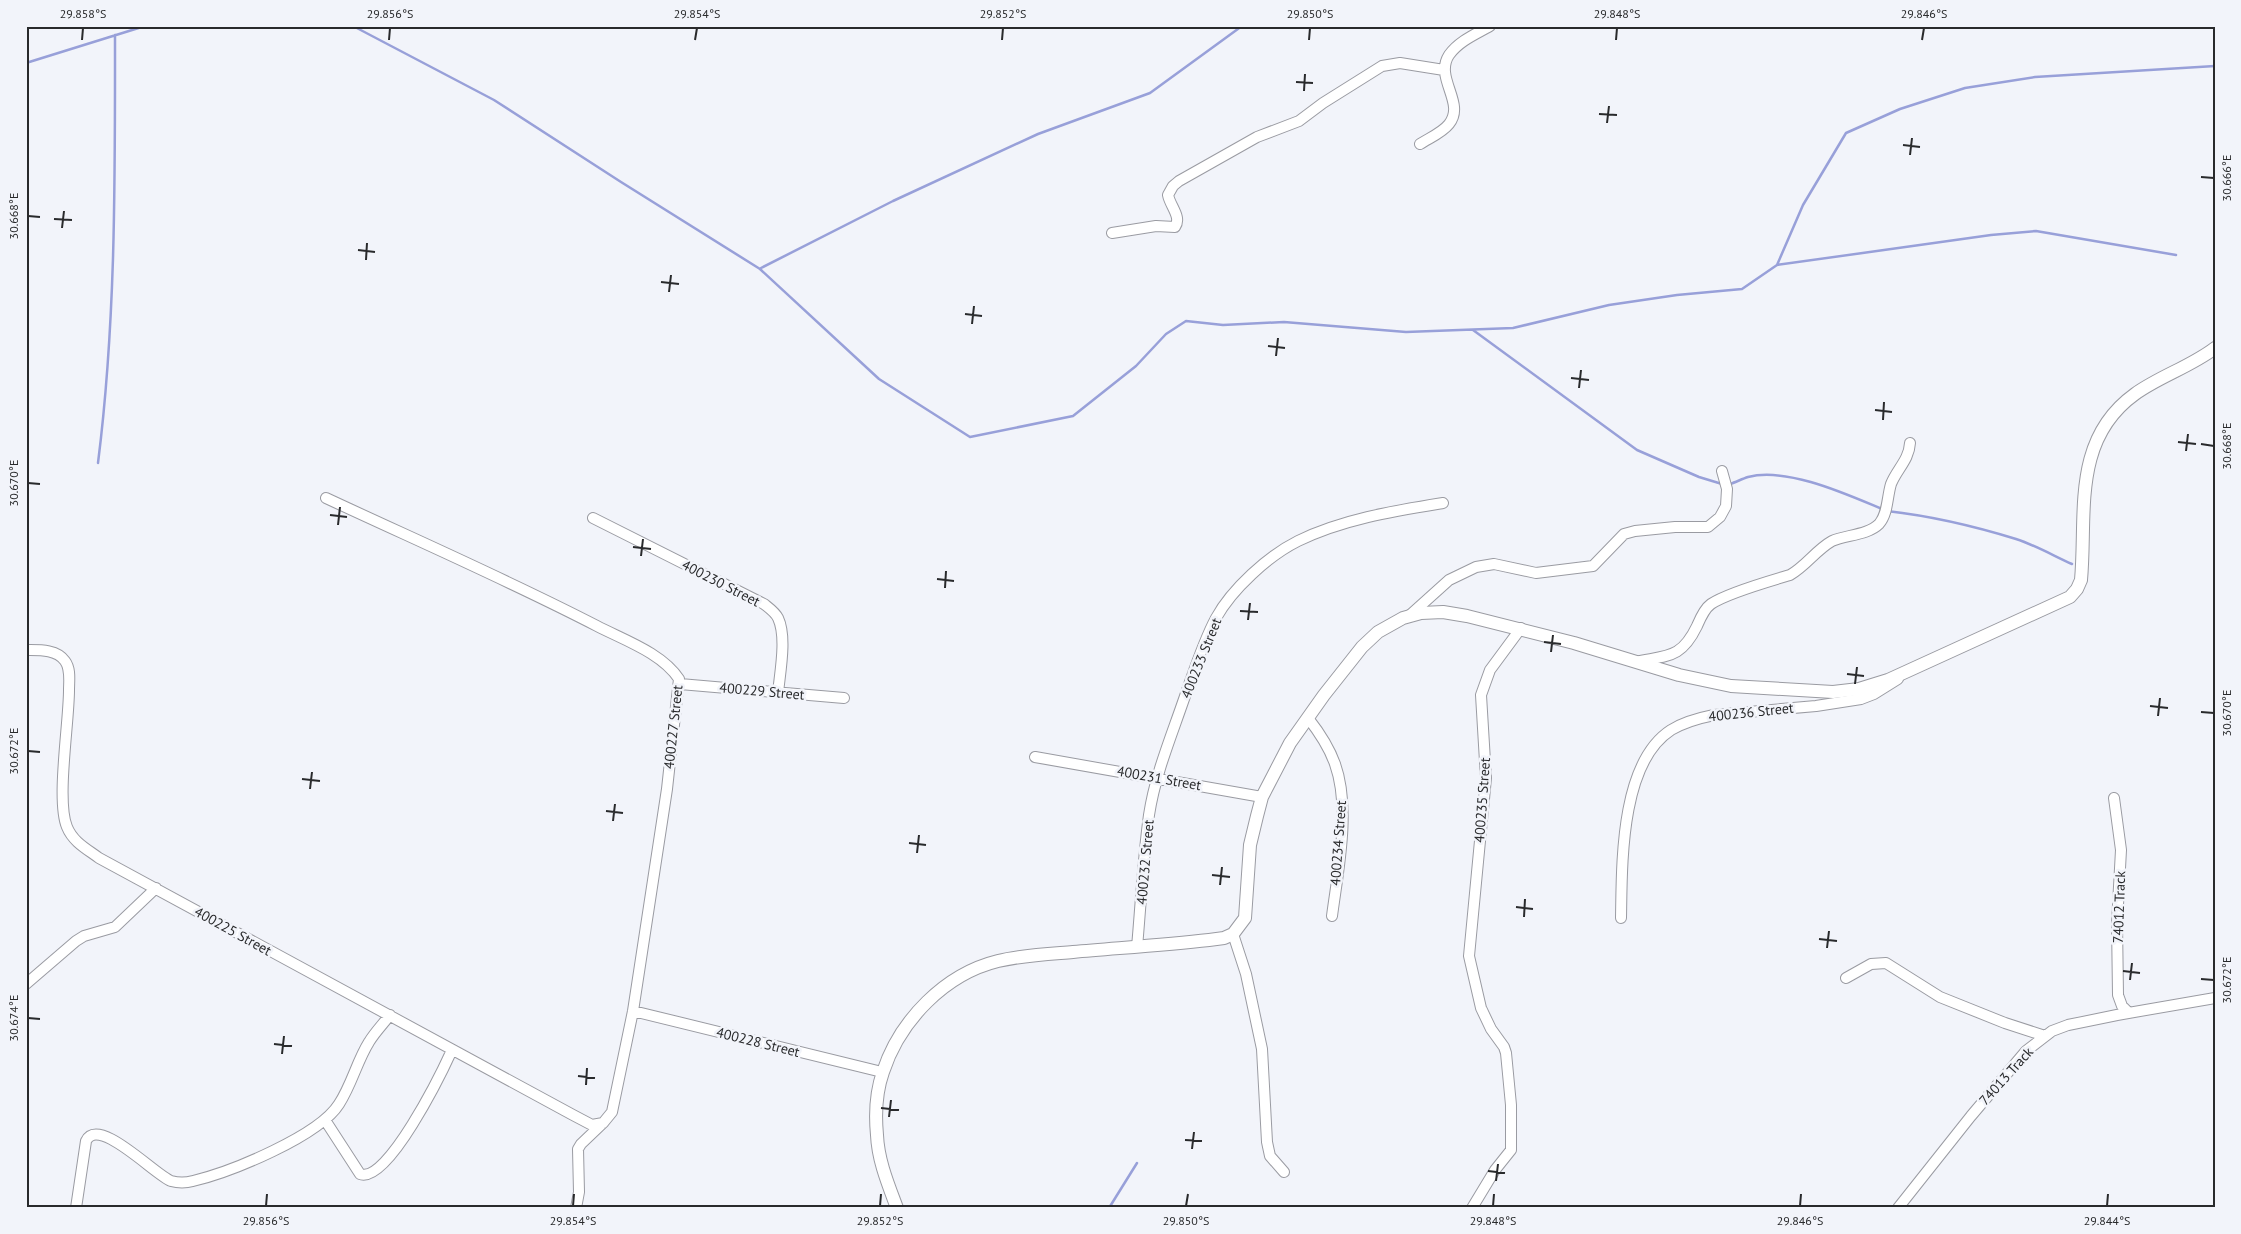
<svg xmlns="http://www.w3.org/2000/svg" width="2241" height="1234" font-family="'PT Sans',sans-serif">
<style>
.lines{fill:none;stroke-linecap:round;stroke-linejoin:round}
.stream{stroke:#98a0d9;stroke-width:2.5}
.minor-casing{stroke:#9a9ba2;stroke-width:12}
.tertiary-casing{stroke:#9a9ba2;stroke-width:14}
.minor{stroke:#fff;stroke-width:10}
.tertiary{stroke:#fff;stroke-width:12}
.ticks{fill:none;stroke:#292a2c;stroke-width:2}
.labels{text-anchor:middle;dominant-baseline:central;stroke-width:5;stroke-linejoin:round;paint-order:stroke}
.street-label{font-size:14px;fill:#292a2c;stroke:#f2f4fa}
.neatline{fill:none;stroke:#292a2c;stroke-width:2}
.ticks-label{font-size:12px;text-anchor:middle;fill:#292a2c}
</style>
<rect width="100%" height="100%" fill="#f2f4fa"/>
<g class="lines">
<path class="stream" d="M 353,26 L 494,100 L 621,182 L 760,269 L 879,379 L 970,437 L 1073,416 L 1136,366 L 1166,334 L 1186,321 L 1223,325 L 1284,322 L 1406,332 L 1513,328 L 1609,305 L 1677,295 L 1742,289 L 1777,265 L 1803,205 L 1846,133 L 1900,109 L 1965,88 L 2035,77 L 2215,66
M 26,63 L 145,26
M 1777,265 L 1991,235 L 2036,231 L 2176,255
M 761,268 L 893,201 L 1038,134 L 1150,93 L 1242,26
M 1473,330 L 1637,450 L 1699,477 L 1722,484
M 98,463 C 116,321 115,178 115,35
M 1730,484 C 1736,482 1742,479 1748,477 C 1787,467 1846,494 1882,509
M 1887,511 C 1931,516 1974,526 2016,539 C 2035,545 2054,556 2072,564
M 1109,1208 L 1137,1163"/>
<g class="minor-casing">
<path id="minor" d="M 1420,144 C 1429,138 1442,133 1449,124 C 1466,103 1434,78 1449,55 C 1459,41 1476,34 1490,26
M 1112,233 L 1156,226 L 1175,227 C 1182,217 1170,206 1168,195 L 1173,186 L 1179,181 L 1257,137 L 1299,121 L 1323,103 L 1382,66 L 1400,63 L 1444,70
M 593,518 L 764,604 C 769,608 775,612 778,618 C 787,637 780,672 778,693
M 1409,616 L 1449,580 L 1476,567 L 1494,564 L 1536,573 L 1593,566 L 1624,534 L 1635,531 L 1675,527 L 1708,527 L 1720,517 L 1726,506 L 1727,489 L 1722,471
M 26,650 C 39,650 57,649 65,661 C 71,669 69,681 69,690 C 69,723 56,801 67,827 C 73,842 87,849 99,858 L 573,1115 L 592,1125 L 603,1123 L 612,1112 L 633,1011 L 667,789 L 679,679 C 662,653 624,640 597,626 C 508,580 416,540 326,498
M 1635,662 C 1668,655 1681,659 1697,626 C 1700,619 1704,609 1711,604 C 1727,593 1770,581 1790,575 C 1806,566 1816,550 1832,541 C 1846,535 1868,535 1879,524 C 1888,514 1887,497 1891,484 C 1897,469 1909,460 1910,443
M 680,684 L 844,698
M 1308,718 C 1319,732 1329,747 1335,764 C 1351,809 1338,870 1332,916
M 1035,757 L 1262,797
M 2114,798 L 2121,850 L 2117,923 L 2118,995 L 2122,1006 L 2129,1013
M 1621,918 C 1622,864 1620,763 1671,730 C 1684,722 1699,718 1714,715 L 1816,706 L 1861,699 L 1874,694 L 1898,679
M 1233,934 L 1246,974 L 1262,1049 L 1267,1142 L 1270,1156 L 1284,1172
M 1137,947 C 1141,903 1143,858 1149,815 C 1155,775 1171,737 1184,699 C 1193,674 1203,642 1216,618 C 1232,589 1268,556 1298,541 C 1343,519 1394,511 1443,503
M 1846,978 L 1871,964 L 1886,963 L 1940,997 L 2005,1023 L 2045,1036
M 26,984 L 76,941 L 84,936 L 115,927 L 156,888
M 633,1011 L 882,1072
M 325,1120 L 360,1174 C 387,1185 442,1072 452,1050
M 76,1208 L 86,1141 C 98,1115 155,1175 171,1181 C 178,1183 186,1183 193,1181 C 231,1172 319,1136 339,1104 C 352,1084 357,1061 369,1042 C 375,1032 383,1024 390,1015
M 576,1208 L 579,1192 L 578,1149 L 581,1144 L 603,1123
M 1472,1208 L 1495,1170 L 1511,1150 L 1511,1105 L 1506,1053 L 1504,1047 L 1491,1029 L 1481,1008 L 1469,956 L 1486,778 L 1481,695 L 1490,670 L 1521,628
M 1898,1208 L 1971,1116 L 2026,1051 L 2052,1031 L 2068,1025 L 2117,1015 L 2215,998"/>
</g>
<g class="tertiary-casing">
<path id="tertiary" d="M 897,1208 C 888,1184 878,1160 877,1135 C 875,1114 876,1092 883,1072 C 900,1020 945,974 998,961 C 1023,955 1048,954 1073,952 C 1118,948 1164,945 1209,940 L 1224,938 L 1233,934 L 1245,918 L 1250,845 L 1257,816 L 1262,797 L 1290,743 L 1324,695 L 1362,647 L 1378,632 L 1403,618 L 1421,613 L 1443,612 L 1467,616 L 1574,643 L 1679,675 L 1731,686 L 1833,692 L 1859,689 L 1888,680 L 2070,597 L 2077,589 L 2081,580 C 2087,514 2071,440 2135,394 C 2160,376 2190,367 2215,348"/>
</g>
<use href="#minor" class="minor"/>
<use href="#tertiary" class="tertiary"/>
</g>
<path class="ticks" d="M 82,40 L 83,28M 389,40 L 390,28M 695,40 L 697,28M 1002,40 L 1003,28M 1309,40 L 1310,28M 1616,40 L 1617,28M 1922,40 L 1924,28M 1296,82 L 1313,83M 1304,91 L 1305,74M 1599,114 L 1617,115M 1607,123 L 1609,106M 1903,145 L 1920,147M 1910,155 L 1912,138M 2201,177 L 2214,178M 28,216 L 40,217M 54,219 L 72,220M 62,228 L 64,211M 358,250 L 375,252M 366,260 L 367,243M 661,282 L 679,284M 669,292 L 671,275M 965,314 L 982,316M 972,324 L 974,306M 1268,346 L 1285,348M 1276,356 L 1278,338M 1571,378 L 1589,380M 1579,388 L 1581,370M 1875,410 L 1892,412M 1883,420 L 1884,402M 2178,442 L 2196,444M 2201,444 L 2214,446M 2186,451 L 2188,434M 28,483 L 40,484M 330,515 L 347,517M 338,525 L 340,507M 633,547 L 651,549M 641,556 L 643,539M 937,579 L 954,581M 945,588 L 946,571M 1240,611 L 1258,612M 1248,620 L 1250,603M 1544,642 L 1561,644M 1551,652 L 1553,635M 1847,674 L 1864,676M 1855,684 L 1857,667M 2150,706 L 2168,708M 2201,712 L 2214,713M 2158,716 L 2160,698M 28,751 L 40,752M 302,779 L 320,781M 310,789 L 312,772M 606,811 L 623,813M 613,821 L 615,804M 909,843 L 926,845M 917,853 L 919,835M 1212,875 L 1230,877M 1220,885 L 1222,867M 1516,907 L 1533,909M 1524,917 L 1525,899M 1819,939 L 1837,941M 1827,948 L 1829,931M 2123,971 L 2140,973M 2201,979 L 2214,980M 2130,980 L 2132,963M 28,1018 L 40,1019M 274,1044 L 292,1046M 282,1054 L 284,1036M 578,1076 L 595,1078M 586,1085 L 587,1068M 881,1108 L 899,1110M 889,1117 L 891,1100M 1185,1140 L 1202,1141M 1192,1149 L 1194,1132M 1488,1171 L 1505,1173M 1496,1181 L 1498,1164M 266,1206 L 267,1194M 573,1206 L 574,1194M 880,1206 L 881,1194M 1186,1206 L 1188,1194M 1493,1206 L 1494,1194M 1800,1206 L 1801,1194M 2107,1206 L 2108,1194"/>
<g class="labels">
<g class="street-label">
<text transform="translate(721 583) rotate(27)">400230 Street</text>
<text transform="translate(1201 658) rotate(-68)">400233 Street</text>
<text transform="translate(762 691) rotate(5)">400229 Street</text>
<text transform="translate(1751 712) rotate(-6)">400236 Street</text>
<text transform="translate(673 727) rotate(-84)">400227 Street</text>
<text transform="translate(1159 778) rotate(10)">400231 Street</text>
<text transform="translate(1482 800) rotate(-86)">400235 Street</text>
<text transform="translate(1338 843) rotate(-86)">400234 Street</text>
<text transform="translate(1145 862) rotate(-85)">400232 Street</text>
<text transform="translate(2119 907) rotate(-88)">74012 Track</text>
<text transform="translate(233 931) rotate(29)">400225 Street</text>
<text transform="translate(758 1042) rotate(14)">400228 Street</text>
<text transform="translate(2006 1076) rotate(-48)">74013 Track</text>
</g>
</g>
<rect width="2241" height="1234" fill="none" stroke="#f2f4fa" stroke-width="55"/>
<rect x="28" y="28" width="2186" height="1178" class="neatline"/>
<g class="ticks-label">
<text x="83" y="18">29.858°S</text>
<text x="390" y="18">29.856°S</text>
<text x="697" y="18">29.854°S</text>
<text x="1003" y="18">29.852°S</text>
<text x="1310" y="18">29.850°S</text>
<text x="1617" y="18">29.848°S</text>
<text x="1924" y="18">29.846°S</text>
<text transform="translate(2227 178) rotate(-90)" y="4">30.666°E</text>
<text transform="translate(14 216) rotate(-90)" y="4">30.668°E</text>
<text transform="translate(2227 446) rotate(-90)" y="4">30.668°E</text>
<text transform="translate(14 483) rotate(-90)" y="4">30.670°E</text>
<text transform="translate(2227 713) rotate(-90)" y="4">30.670°E</text>
<text transform="translate(14 751) rotate(-90)" y="4">30.672°E</text>
<text transform="translate(2227 980) rotate(-90)" y="4">30.672°E</text>
<text transform="translate(14 1018) rotate(-90)" y="4">30.674°E</text>
<text x="266" y="1225">29.856°S</text>
<text x="573" y="1225">29.854°S</text>
<text x="880" y="1225">29.852°S</text>
<text x="1186" y="1225">29.850°S</text>
<text x="1493" y="1225">29.848°S</text>
<text x="1800" y="1225">29.846°S</text>
<text x="2107" y="1225">29.844°S</text>
</g>
</svg>
